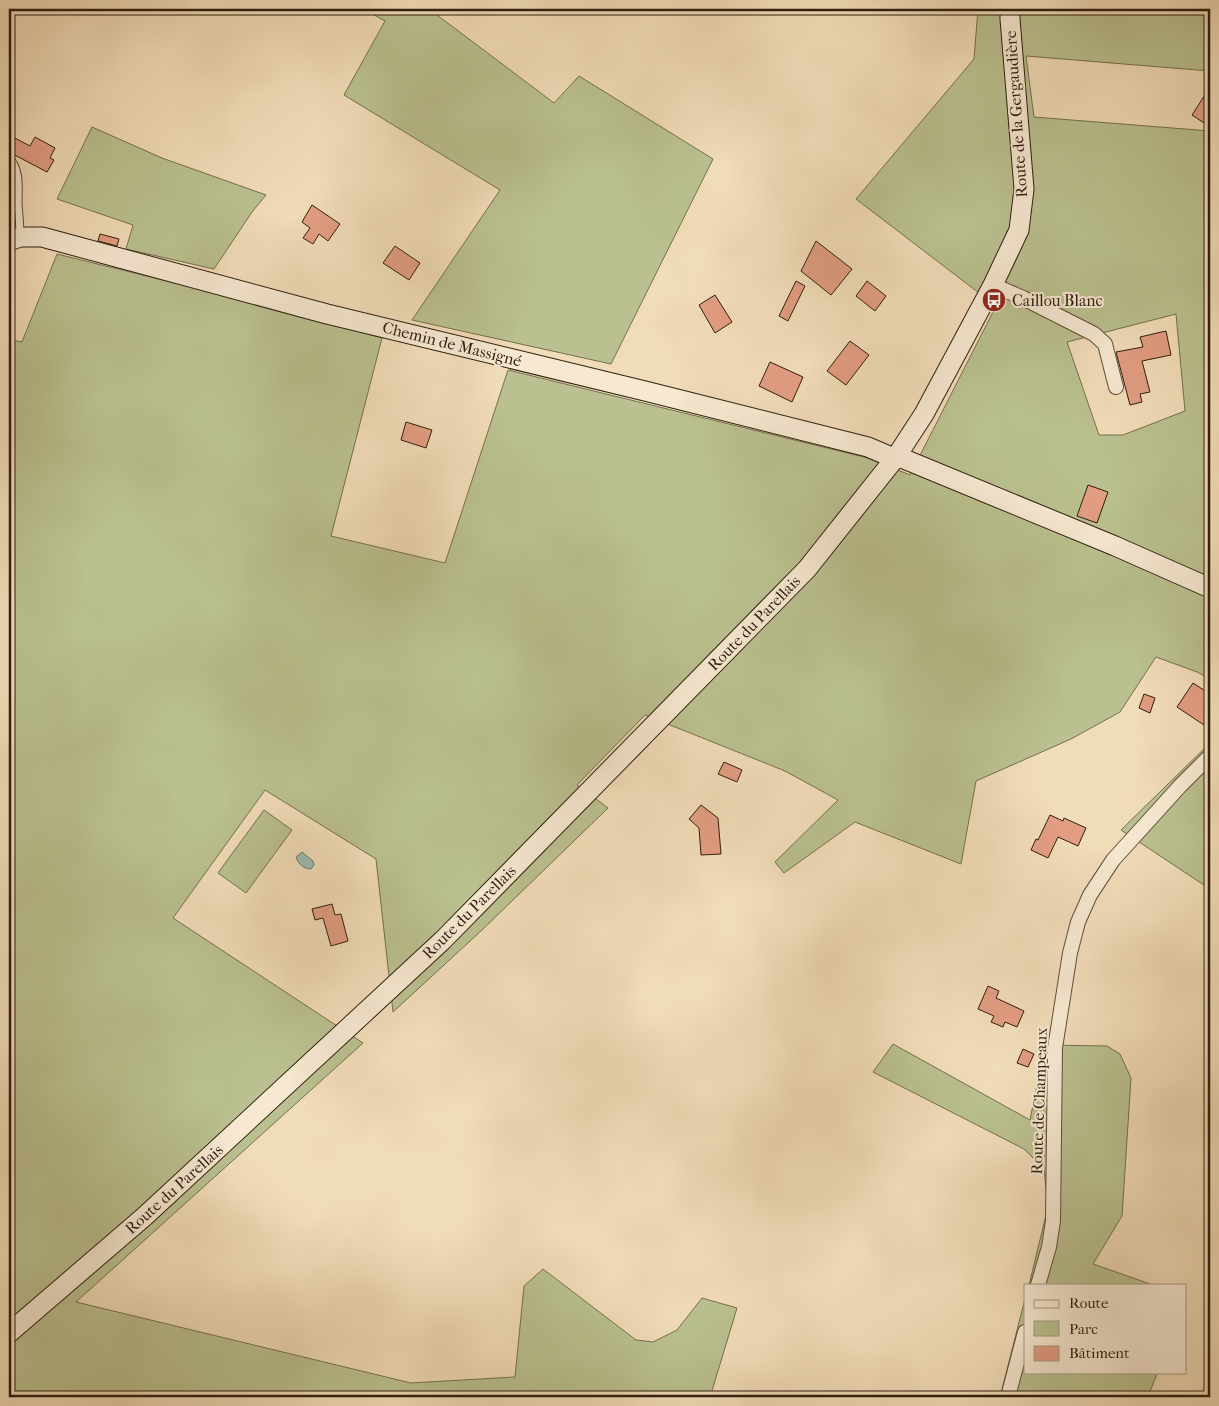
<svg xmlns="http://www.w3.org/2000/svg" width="1219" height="1406" font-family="'IM FELL French Canon',serif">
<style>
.green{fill:#bac08f;stroke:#746f4f;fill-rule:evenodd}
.water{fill:#9bbbb2;stroke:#6f7c71}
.building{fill:#e29d82;stroke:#2e1e0f}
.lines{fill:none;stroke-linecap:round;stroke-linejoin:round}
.lane-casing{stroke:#5f4e39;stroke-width:9}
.street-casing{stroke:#5f4e39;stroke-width:16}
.secondary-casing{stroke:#2e1e0f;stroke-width:21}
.lane{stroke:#f6e8d1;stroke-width:7}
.street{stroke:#f6e8d1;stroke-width:14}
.secondary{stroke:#f6e8d1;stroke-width:19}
.labels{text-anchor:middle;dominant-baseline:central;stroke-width:4;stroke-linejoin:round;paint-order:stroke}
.street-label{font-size:16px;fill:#2e1e0f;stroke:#f6e8d1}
.poi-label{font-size:16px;fill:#2e1e0f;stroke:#f6e8d1;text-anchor:start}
</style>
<rect width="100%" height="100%" fill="#f1dcb8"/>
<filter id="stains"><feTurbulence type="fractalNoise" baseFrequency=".004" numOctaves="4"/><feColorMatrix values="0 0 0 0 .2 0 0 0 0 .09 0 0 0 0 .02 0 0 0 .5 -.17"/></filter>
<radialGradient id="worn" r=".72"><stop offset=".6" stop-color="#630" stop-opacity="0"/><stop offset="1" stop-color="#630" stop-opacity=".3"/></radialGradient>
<path class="green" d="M 363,9 L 429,9 L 554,103 L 579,76 L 713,159 L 611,364 L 412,320 L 500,190 L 344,95 L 385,21 Z
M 978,9 L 1210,9 L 1210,71 L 1026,56 L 1034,117 L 1210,131 L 1210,679 L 1197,672 L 1156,657 L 1120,712 L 1071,739 L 976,781 L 961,864 L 855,822 L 784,873 L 775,862 L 838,800 L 785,771 L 645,715 L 577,785 L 608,808 L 482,930 L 393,1012 L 376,859 L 265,790 L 173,918 L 363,1043 L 76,1302 L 411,1383 L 515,1377 L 524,1286 L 543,1269 L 636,1340 L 653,1342 L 677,1330 L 702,1298 L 737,1308 L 711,1394 L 718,1397 L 9,1397 L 9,339 L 22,342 L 57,254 L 236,298 L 382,338 L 331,536 L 445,563 L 508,370 L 868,458 L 910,475 L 996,306 L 856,199 L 974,59 ZM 1176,314 L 1185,411 L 1123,435 L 1099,435 L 1067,342 Z
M 92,127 L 162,158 L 266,195 L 252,212 L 214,269 L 126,249 L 133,225 L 57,199 Z
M 1210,743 L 1210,889 L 1121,830 Z
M 264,810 L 292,830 L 246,893 L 218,873 Z
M 893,1044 L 1030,1120 L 1045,1045 L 1107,1046 L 1120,1054 L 1131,1078 L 1122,1216 L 1093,1264 L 1153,1285 L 1029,1285 L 1048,1207 L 1044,1169 L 1024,1149 L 873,1072 Z
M 1025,1299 L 1025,1372 L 1158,1372 L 1148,1396 L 1151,1397 L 1000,1397 Z"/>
<path class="water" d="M 302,852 L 313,861 L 314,865 L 311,869 C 304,869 298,864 296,857 Z"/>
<path class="building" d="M 1210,87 L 1210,127 L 1192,115 Z
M 9,135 L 30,146 L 35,137 L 55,148 L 50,158 L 54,160 L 47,172 L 9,152 Z
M 312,205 L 340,224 L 328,241 L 319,234 L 313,244 L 303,238 L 310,228 L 302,222 Z
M 100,234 L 119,239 L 117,246 L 98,241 Z
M 816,241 L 852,269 L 831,295 L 801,271 Z
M 395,246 L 420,263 L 409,280 L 383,263 Z
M 796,281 L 805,286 L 788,321 L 779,316 Z
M 867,281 L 886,296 L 875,311 L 856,296 Z
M 715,295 L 732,322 L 715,333 L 699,305 Z
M 1166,331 L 1171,355 L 1142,361 L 1150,392 L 1140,394 L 1142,402 L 1130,405 L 1116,352 L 1143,347 L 1140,337 Z
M 850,341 L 869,355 L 846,385 L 827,371 Z
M 770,362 L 803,377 L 792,402 L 759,386 Z
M 406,422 L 432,430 L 426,448 L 401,440 Z
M 1088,485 L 1108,492 L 1097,523 L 1077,516 Z
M 1193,683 L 1210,694 L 1210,729 L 1177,707 Z
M 1144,694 L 1155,698 L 1150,713 L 1139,708 Z
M 724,762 L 742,770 L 737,782 L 718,774 Z
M 701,805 L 718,818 L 721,854 L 701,855 L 699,828 L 689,819 Z
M 1050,815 L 1063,821 L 1064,818 L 1086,828 L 1078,846 L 1058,837 L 1048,858 L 1031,850 L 1036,839 L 1038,840 Z
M 332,904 L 335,915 L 341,914 L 348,941 L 331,946 L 323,918 L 315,920 L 312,909 Z
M 988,986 L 999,991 L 996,998 L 1024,1011 L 1017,1027 L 1005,1022 L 1003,1027 L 991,1022 L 994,1016 L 978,1009 Z
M 1023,1049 L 1034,1054 L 1028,1067 L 1017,1063 Z"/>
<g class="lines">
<g class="lane-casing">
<path id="lane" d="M 9,158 C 21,170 18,189 18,204 C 19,215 20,226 20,236"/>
</g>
<g class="street-casing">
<path id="street" d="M 993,285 L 1023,298 L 1094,334 L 1105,344 L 1116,387
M 1038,1285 L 1049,1247 L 1053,1221 L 1055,1048 L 1070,953 L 1078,922 L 1090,895 L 1113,860 L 1180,786 L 1210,756
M 1008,1397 L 1025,1332"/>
</g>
<g class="secondary-casing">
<path id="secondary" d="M 9,241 L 20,237 L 42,237 L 327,314 L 645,391 L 868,447 L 889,456 L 904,459 L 1115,546 L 1210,588
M 9,1333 L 145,1216 L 443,940 L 807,569 L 896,457 L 924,414 L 993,285 L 1019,230 L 1024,189 L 1010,19 L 1010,9"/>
</g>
<use href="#lane" class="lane"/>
<use href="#street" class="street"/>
<use href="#secondary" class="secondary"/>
</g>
<defs>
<g id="bus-disc" transform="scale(1.25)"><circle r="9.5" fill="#8f2418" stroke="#f6e8d1"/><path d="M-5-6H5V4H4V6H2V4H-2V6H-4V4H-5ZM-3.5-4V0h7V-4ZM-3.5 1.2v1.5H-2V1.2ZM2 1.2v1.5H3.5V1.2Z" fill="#fff"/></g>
</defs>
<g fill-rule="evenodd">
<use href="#bus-disc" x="994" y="300"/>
</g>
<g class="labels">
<g class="street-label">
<text transform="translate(1016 114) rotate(-94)">Route de la Gergaudière</text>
<text transform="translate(452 344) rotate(14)">Chemin de Massigné</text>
<text transform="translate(754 623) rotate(-46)">Route du Parellais</text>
<text transform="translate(469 912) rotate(-45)">Route du Parellais</text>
<text transform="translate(1039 1101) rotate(-88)">Route de Champeaux</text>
<text transform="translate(174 1189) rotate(-42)">Route du Parellais</text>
</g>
<g class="poi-label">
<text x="1012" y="300">Caillou Blanc</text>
</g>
</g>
<rect width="1219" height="1406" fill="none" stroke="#f1dcb8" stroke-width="30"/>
<rect x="10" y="10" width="1199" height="1386" fill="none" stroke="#2e1e0f" stroke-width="2.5"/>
<rect x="15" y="15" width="1189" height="1376" fill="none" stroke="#2e1e0f"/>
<rect x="1024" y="1284" width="162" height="90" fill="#f6e8d1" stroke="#a69783"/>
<rect x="1034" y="1300" width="25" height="8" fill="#f6e8d1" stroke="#a69783"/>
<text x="1069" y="1308" font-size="15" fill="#2e1e0f">Route</text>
<rect x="1034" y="1321" width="25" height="15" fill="#bac08f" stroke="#a69783"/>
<text x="1069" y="1334" font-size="15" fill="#2e1e0f">Parc</text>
<rect x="1034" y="1346" width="25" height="15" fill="#e29d82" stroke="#a69783"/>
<text x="1069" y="1358" font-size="15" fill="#2e1e0f">Bâtiment</text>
<rect width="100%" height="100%" filter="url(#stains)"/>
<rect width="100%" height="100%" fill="url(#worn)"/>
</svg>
